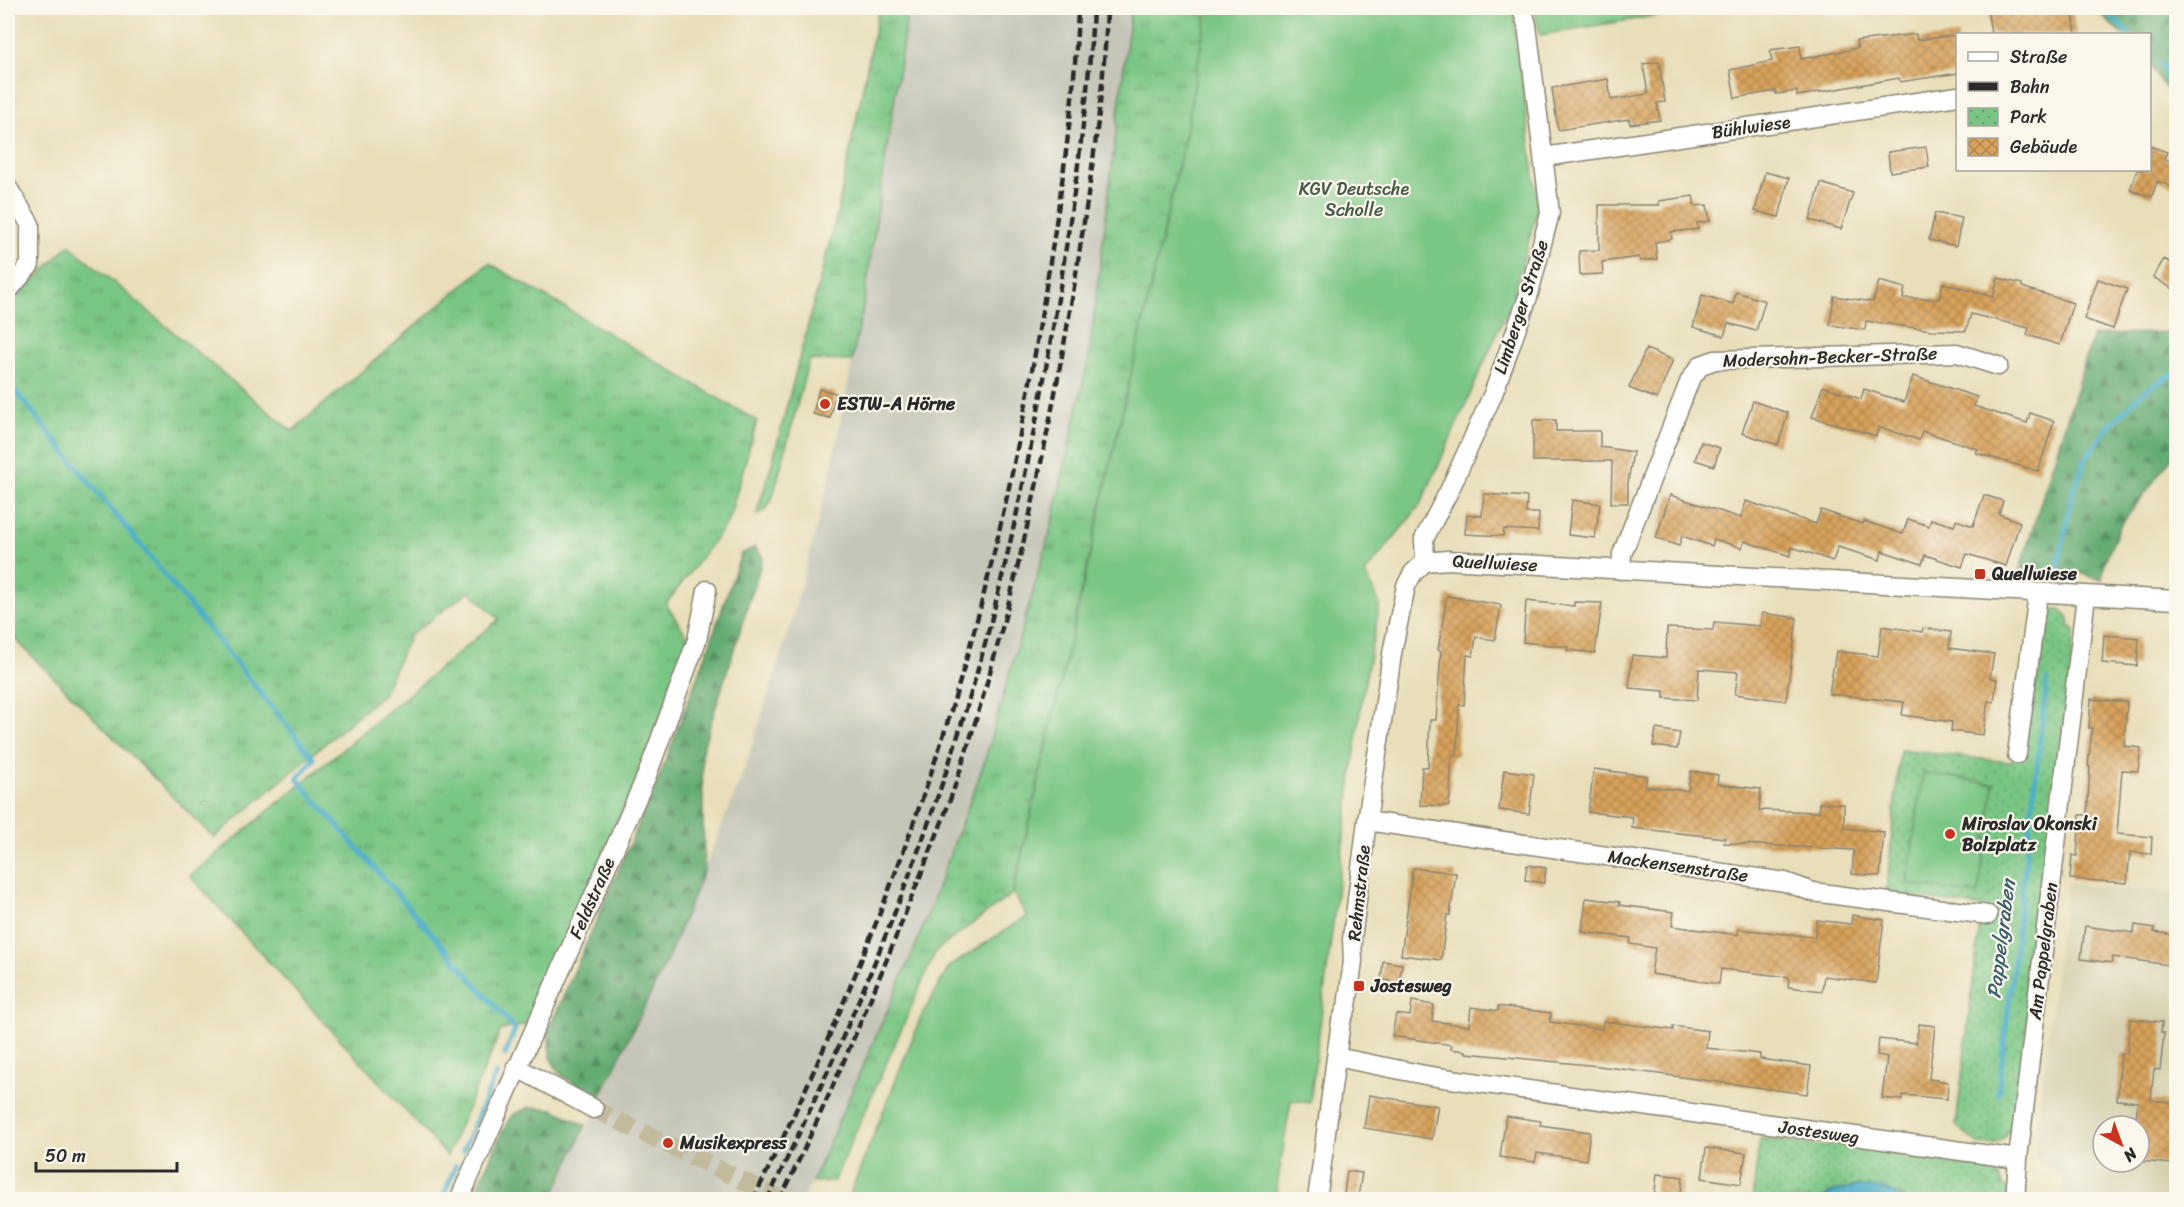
<svg xmlns="http://www.w3.org/2000/svg" width="2184" height="1207" font-family="Sriracha,sans-serif">
<style>
.built{fill:#d7d1b1;fill-rule:evenodd}
.railway{fill:#c5c5b8}
.grass{fill:url(#grass-tufts);stroke:#527858;stroke-width:1.5}
.forest{fill:url(#forest-firs);stroke:#476b4e;stroke-width:1.5}
.park{fill:url(#park-dots);stroke:#527858;stroke-width:1.5}
.garden{fill:#7ac684;stroke:#527858;stroke-width:1.5}
.water{fill:#4aadca;stroke:#3a6c7a;stroke-width:1.5}
.lines{fill:none;stroke-linecap:round;stroke-linejoin:round}
.stream{stroke:#4aadca;stroke-width:5}
.building{fill:url(#building-cross-hatch)}
.minor-tunnel{stroke:#c2ba9d;stroke-width:18;stroke-dasharray:18 9;stroke-linecap:butt}
.minor-casing{stroke:#8a8472;stroke-width:21}
.minor{stroke:#fff;stroke-width:18}
.rail{stroke:#2b2b2b;stroke-width:4.5;stroke-dasharray:9 4.5;stroke-linecap:butt}
.poi-dot{fill:#c8321e;stroke:#fbf7ec;stroke-width:2}
.labels{text-anchor:middle;dominant-baseline:central;stroke-width:4.5;stroke-linejoin:round;paint-order:stroke}
.street-label{font-size:18px;fill:#2b2b2b;stroke:#fbf7ec}
.park-label{font-size:18px;fill:#435a46;stroke:#fbf7ec}
.poi-label{font-size:18px;font-weight:bold;fill:#2b2b2b;stroke:#fbf7ec;text-anchor:start}
.water-label{font-size:20px;font-style:italic;fill:#375f6b;stroke:#fbf7ec}
</style>
<defs>
<pattern id="grass-tufts" width="24" height="20" patternUnits="userSpaceOnUse" patternTransform="scale(1.5)"><rect width="24" height="20" fill="#7ac684"/><path d="M3 7l-1-3M5 7V3M7 7l1-3M15 17l-1-3M17 17v-4M19 17l1-3" fill="none" stroke="#64a16c"/></pattern>
<pattern id="forest-firs" width="22" height="20" patternUnits="userSpaceOnUse" patternTransform="scale(1.5)"><rect width="22" height="20" fill="#63ab72"/><path d="M5 1l3.5 6h-7zM16 11l3.5 6h-7z" fill="#528b5e"/></pattern>
<pattern id="park-dots" width="8" height="8" patternUnits="userSpaceOnUse" patternTransform="scale(1.5)"><rect width="8" height="8" fill="#7ac684"/><path d="M2 2h.1M6 6h.1" fill="none" stroke="#64a16c" stroke-width="1.8" stroke-linecap="round"/></pattern>
<pattern id="building-cross-hatch" width="8" height="8" patternUnits="userSpaceOnUse" patternTransform="scale(1.5)"><rect width="8" height="8" fill="#d8a35b"/><path d="M0 0l8 8M0 8l8-8" fill="none" stroke="#af854b"/></pattern>
</defs>
<rect width="100%" height="100%" fill="#fbf7ec"/>
<filter id="ink" filterUnits="userSpaceOnUse"><feTurbulence type="fractalNoise" baseFrequency=".0167" numOctaves="2"/><feDisplacementMap in="SourceGraphic" scale="12" xChannelSelector="R" yChannelSelector="G"/><feConvolveMatrix kernelMatrix="1 2 1 2 8 2 1 2 1" color-interpolation-filters="sRGB"/></filter>
<filter id="wash" filterUnits="userSpaceOnUse"><feTurbulence type="fractalNoise" baseFrequency=".008" numOctaves="4" result="noise"/><feDisplacementMap in="SourceGraphic" scale="24" xChannelSelector="R" yChannelSelector="G"/><feGaussianBlur stdDeviation="1.35" result="paint"/><feColorMatrix in="noise" values="0 0 0 0 0 0 0 0 0 0 0 0 0 0 0 0 0 1.4 0 .05"/><feComposite in="paint" operator="in"/></filter>
<g filter="url(#wash)">
<rect width="100%" height="100%" fill="#e8deb9"/>
<path class="built" d="M 2066,883 L 2176,894 L 2176,1199 L 2060,1199 L 2063,1177 L 2034,1156 ZM 2103,1126 L 2139,1126 L 2139,1162 L 2103,1162 Z"/>
<path class="railway" d="M 908,8 L 1131,8 L 1089,356 L 1051,528 L 983,766 L 916,945 L 812,1182 L 802,1199 L 552,1200 L 668,958 L 741,779 L 791,624 L 829,480 L 864,302 Z"/>
<path class="grass" d="M 879,8 L 908,8 L 864,302 L 852,361 L 809,360 L 772,500 L 765,511 L 756,515 L 771,467 L 837,214 Z
M 1131,8 L 1176,8 L 1206,16 L 1186,133 L 1013,893 L 936,951 L 834,1181 L 812,1182 L 916,945 L 983,766 L 1051,528 L 1089,356 Z
M 1534,8 L 1659,8 L 1659,15 L 1540,35 Z
M 69,245 L 292,431 L 489,263 L 757,421 L 728,522 L 666,604 L 689,639 L 640,773 L 525,1025 L 501,1030 L 447,1156 L 190,876 L 499,619 L 470,591 L 410,635 L 383,694 L 214,838 L 8,632 L 8,302 L 21,294 Z"/>
<path class="forest" d="M 2094,8 L 2176,8 L 2176,99 L 2165,87 L 2150,65 L 2150,34 L 2121,34 Z
M 2176,332 L 2176,452 L 2120,526 L 2105,562 L 2102,580 L 2079,573 L 2020,569 L 2093,335 Z
M 755,547 L 763,558 L 702,751 L 704,870 L 668,958 L 600,1097 C 564,1077 546,1075 549,1029 L 657,782 L 706,655 L 741,554 Z
M 530,1107 L 553,1109 L 586,1125 L 552,1199 L 472,1199 L 502,1132 L 514,1114 Z"/>
<path class="park" d="M 2041,610 L 2060,610 L 2068,617 L 2070,627 L 2075,629 L 2014,1129 L 2009,1129 C 2001,1147 1994,1145 1977,1144 L 1956,1125 L 1982,907 L 1886,893 L 1900,750 L 2010,762 L 2024,753 Z
M 1760,1138 L 1829,1147 L 1830,1141 L 1946,1158 L 1946,1164 C 1964,1167 1999,1164 2003,1186 L 2009,1189 L 2008,1200 L 1907,1199 L 1885,1189 L 1831,1192 L 1824,1199 L 1752,1200 Z"/>
<path class="garden" d="M 1214,8 L 1513,8 L 1538,208 L 1512,300 L 1421,504 L 1365,573 L 1380,604 L 1362,697 L 1310,1103 L 1291,1100 L 1275,1199 L 848,1199 L 921,1017 L 949,967 L 1027,916 L 1013,893 L 1186,133 L 1206,16 Z
M 1923,773 L 1994,784 L 1978,894 L 1907,884 Z"/>
<path class="water" d="M 1856,1186 L 1885,1189 L 1907,1199 L 1824,1199 L 1831,1192 Z"/>
<g class="lines">
<path class="stream" d="M 2103,8 L 2129,34
M 2161,64 L 2172,86 L 2176,88
M 8,382 L 314,759 L 297,779 L 515,1029 L 505,1055
M 2057,572 L 2073,491 L 2087,456 L 2111,424 L 2143,392 L 2176,372
M 1998,1095 L 2047,680
M 463,1151 L 496,1074
M 442,1200 L 456,1165"/>
</g>
<g id="blocks">
<path class="building" d="M 1987,8 L 2072,8 L 2076,34 L 1991,34 Z
M 1916,34 L 1917,40 L 1958,35 L 1958,73 L 1900,82 L 1899,78 L 1797,96 L 1797,91 L 1776,94 L 1776,91 L 1735,98 L 1730,70 L 1772,61 L 1770,50 L 1800,46 L 1801,59 L 1858,48 L 1856,41 Z
M 1659,62 L 1665,102 L 1657,103 L 1660,120 L 1630,124 L 1629,119 L 1558,130 L 1552,88 L 1608,79 L 1611,100 L 1648,94 L 1643,64 Z
M 2150,146 L 2167,152 L 2164,159 L 2176,163 L 2176,188 L 2157,181 L 2152,197 L 2130,190 L 2137,170 L 2150,170 Z
M 1926,147 L 1929,167 L 1890,172 L 1888,152 Z
M 1765,172 L 1789,178 L 1779,217 L 1755,211 Z
M 1821,183 L 1853,193 L 1841,229 L 1810,220 Z
M 1693,196 L 1695,206 L 1707,205 L 1710,221 L 1697,223 L 1698,229 L 1671,232 L 1672,239 L 1655,242 L 1657,259 L 1640,261 L 1639,257 L 1602,262 L 1603,274 L 1580,275 L 1579,251 L 1599,250 L 1599,205 L 1659,205 L 1659,201 Z
M 1935,213 L 1962,218 L 1956,246 L 1929,240 Z
M 2164,259 L 2176,266 L 2176,291 L 2153,277 Z
M 1998,278 L 2022,284 L 2022,287 L 2073,303 L 2060,345 L 2027,335 L 2029,328 L 1971,314 L 1966,331 L 1932,330 L 1866,321 L 1865,330 L 1830,325 L 1834,296 L 1873,302 L 1879,281 L 1905,288 L 1903,298 L 1939,299 L 1943,283 L 1993,297 Z
M 2098,279 L 2127,289 L 2113,329 L 2084,319 Z
M 1736,292 L 1765,301 L 1756,331 L 1728,323 L 1724,336 L 1693,327 L 1702,295 L 1733,304 Z
M 1646,349 L 1673,360 L 1657,399 L 1629,388 Z
M 1913,376 L 1977,397 L 1974,406 L 2027,423 L 2030,413 L 2054,421 L 2038,471 L 1976,453 L 1978,449 L 1922,431 L 1919,440 L 1879,427 L 1876,436 L 1812,417 L 1823,386 L 1861,399 L 1864,389 L 1904,402 Z
M 819,389 L 836,393 L 830,418 L 813,414 Z
M 1753,401 L 1788,413 L 1778,445 L 1742,433 Z
M 1533,420 L 1556,420 L 1556,431 L 1600,431 L 1600,447 L 1633,452 L 1628,483 L 1628,503 L 1611,503 L 1612,461 L 1533,461 Z
M 1701,442 L 1720,448 L 1714,466 L 1695,460 Z
M 1484,494 L 1527,497 L 1526,513 L 1539,513 L 1538,531 L 1504,529 L 1503,536 L 1465,534 L 1467,515 L 1482,516 Z
M 1670,495 L 1741,518 L 1746,501 L 1816,524 L 1821,510 L 1863,524 L 1864,521 L 1903,534 L 1908,519 L 1929,526 L 1931,519 L 1954,526 L 1956,520 L 1973,526 L 1984,495 L 2003,501 L 1999,514 L 2020,522 L 2006,566 L 1967,554 L 1962,567 L 1925,555 L 1922,564 L 1882,551 L 1880,560 L 1838,547 L 1833,561 L 1792,547 L 1790,556 L 1744,541 L 1742,548 L 1714,539 L 1712,546 L 1682,536 L 1679,546 L 1656,538 Z
M 1572,500 L 1600,504 L 1595,538 L 1568,535 Z
M 1447,596 L 1501,605 L 1495,640 L 1476,637 L 1473,656 L 1467,655 L 1464,705 L 1459,705 L 1457,756 L 1452,756 L 1449,806 L 1420,805 L 1422,767 L 1428,767 L 1430,720 L 1436,720 L 1441,651 L 1438,650 Z
M 1526,601 L 1574,606 L 1574,602 L 1602,603 L 1595,653 L 1567,650 L 1568,647 L 1523,642 Z
M 1762,613 L 1797,618 L 1786,701 L 1735,694 L 1738,672 L 1699,669 L 1697,700 L 1664,698 L 1664,691 L 1629,688 L 1632,655 L 1666,658 L 1667,628 L 1713,630 L 1714,622 L 1760,626 Z
M 1882,626 L 1922,632 L 1923,628 L 1951,632 L 1949,648 L 1994,654 L 1990,678 L 1997,679 L 1994,702 L 1988,701 L 1983,735 L 1951,731 L 1952,722 L 1902,715 L 1904,702 L 1829,694 L 1836,651 L 1878,656 Z
M 2104,635 L 2139,638 L 2137,666 L 2102,663 Z
M 2091,699 L 2127,702 L 2124,746 L 2141,748 L 2138,771 L 2122,770 L 2117,834 L 2152,837 L 2151,854 L 2130,852 L 2127,883 L 2070,879 L 2072,855 L 2077,856 L 2080,815 L 2087,815 L 2090,767 L 2088,766 L 2092,728 L 2089,728 Z
M 1656,729 L 1680,733 L 1677,749 L 1653,746 Z
M 1594,769 L 1647,776 L 1645,786 L 1688,791 L 1691,771 L 1718,775 L 1717,784 L 1761,789 L 1759,810 L 1819,812 L 1819,803 L 1844,804 L 1844,828 L 1884,832 L 1880,876 L 1852,874 L 1854,850 L 1724,843 L 1725,838 L 1632,828 L 1633,817 L 1588,812 Z
M 1504,770 L 1534,774 L 1529,814 L 1499,810 Z
M 1527,865 L 1546,868 L 1544,883 L 1525,880 Z
M 1413,868 L 1456,873 L 1450,915 L 1447,915 L 1441,960 L 1401,955 Z
M 1586,898 L 1620,902 L 1619,905 L 1674,912 L 1672,926 L 1738,935 L 1738,929 L 1815,937 L 1817,920 L 1851,924 L 1852,915 L 1884,920 L 1876,983 L 1824,976 L 1822,991 L 1788,987 L 1789,977 L 1721,969 L 1719,984 L 1651,974 L 1655,948 L 1630,944 L 1631,938 L 1582,932 Z
M 2135,925 L 2155,928 L 2154,932 L 2176,935 L 2176,966 L 2113,957 L 2112,963 L 2081,959 L 2085,926 L 2134,933 Z
M 1383,961 L 1402,964 L 1399,982 L 1381,980 Z
M 1412,1001 L 1434,1005 L 1432,1021 L 1469,1026 L 1471,1007 L 1498,1011 L 1498,1006 L 1551,1013 L 1550,1022 L 1602,1029 L 1603,1021 L 1673,1030 L 1673,1026 L 1708,1031 L 1706,1048 L 1760,1054 L 1760,1059 L 1811,1066 L 1807,1094 L 1599,1066 L 1466,1053 L 1466,1051 L 1451,1049 L 1452,1045 L 1392,1036 L 1396,1014 L 1410,1016 Z
M 2130,1019 L 2162,1022 L 2161,1033 L 2164,1033 L 2160,1070 L 2154,1069 L 2151,1100 L 2176,1103 L 2173,1164 L 2139,1161 L 2139,1126 L 2135,1126 L 2138,1102 L 2117,1100 L 2121,1054 L 2127,1054 Z
M 1919,1024 L 1935,1026 L 1929,1079 L 1948,1082 L 1947,1099 L 1903,1095 L 1902,1100 L 1882,1098 L 1887,1057 L 1877,1055 L 1879,1039 L 1916,1043 Z
M 1369,1095 L 1438,1106 L 1432,1139 L 1364,1128 Z
M 1506,1116 L 1541,1121 L 1540,1125 L 1590,1132 L 1586,1160 L 1537,1153 L 1535,1162 L 1500,1157 Z
M 1706,1148 L 1746,1153 L 1741,1184 L 1702,1178 Z
M 1347,1171 L 1362,1173 L 1358,1197 L 1344,1194 Z
M 1657,1174 L 1683,1177 L 1680,1200 L 1654,1200 Z"/>
</g>
</g>
<g filter="url(#ink)">
<use href="#blocks" fill-opacity="0" stroke="#8a8472" stroke-width="1.5"/>
<g class="lines">
<path class="minor-tunnel" d="M 594,1109 L 783,1200"/>
<g class="minor-casing">
<path id="minor" d="M 1544,157 L 1958,96
M 8,188 L 30,224 L 30,265 L 8,291
M 1425,562 L 1424,539 L 1450,489 L 1493,394 L 1528,297 L 1550,213 L 1527,25 L 1522,8
M 1621,570 L 1622,554 L 1690,380 L 1701,365 L 1715,360 L 1957,353 L 1998,366
M 2017,754 L 2038,594
M 1367,821 L 1785,882 L 1813,892 L 1988,915
M 1336,1057 L 1430,1076 L 2018,1159
M 516,1067 L 594,1109
M 459,1200 L 647,775 L 697,640 L 707,590
M 1317,1200 L 1341,1021 L 1347,1007 L 1353,961 L 1352,939 L 1367,821 L 1393,648 L 1406,586 L 1413,573 L 1425,562 L 1447,560 L 2176,600
M 2015,1200 L 2018,1159 L 2086,596"/>
</g>
<use href="#minor" class="minor"/>
<path class="rail" d="M 753,1200 C 823,1058 885,911 935,761 C 986,607 1021,447 1046,287 C 1061,194 1075,101 1078,8
M 767,1200 C 856,1018 937,825 989,629 C 1018,517 1041,402 1060,287 C 1074,194 1089,101 1093,8
M 780,1200 C 828,1100 872,999 912,896 C 930,852 949,807 963,761 C 1013,607 1047,447 1074,287 C 1088,195 1104,101 1107,8"/>
</g>
</g>
<g class="poi-dot">
<circle cx="825" cy="404" r="6"/>
<rect x="1974" y="568" width="12" height="12" rx="3"/>
<circle cx="1950" cy="834" r="6"/>
<rect x="1353" y="980" width="12" height="12" rx="3"/>
<circle cx="668" cy="1143" r="6"/>
</g>
<g class="labels">
<g class="street-label">
<text transform="translate(1751 127) rotate(-8)">Bühlwiese</text>
<text transform="translate(1521 307) rotate(-72)">Limberger Straße</text>
<text transform="translate(1830 357) rotate(-2)">Modersohn-Becker-Straße</text>
<text transform="translate(1495 563) rotate(3)">Quellwiese</text>
<text transform="translate(1678 866) rotate(8)">Mackensenstraße</text>
<text transform="translate(1359 893) rotate(-84)">Rehmstraße</text>
<text transform="translate(592 898) rotate(-66)">Feldstraße</text>
<text transform="translate(2043 951) rotate(-83)">Am Pappelgraben</text>
<text transform="translate(1819 1132) rotate(8)">Jostesweg</text>
</g>
<g class="park-label">
<text x="1354" y="189">KGV Deutsche<tspan x="1354" dy="21">Scholle</tspan></text>
</g>
<g class="poi-label">
<text x="837" y="404">ESTW-A Hörne</text>
<text x="1992" y="574">Quellwiese</text>
<text x="1962" y="824">Miroslav Okonski<tspan x="1962" dy="21">Bolzplatz</tspan></text>
<text x="1371" y="986">Jostesweg</text>
<text x="680" y="1143">Musikexpress</text>
</g>
<g class="water-label">
<text transform="translate(2001 939) rotate(-83)">Pappelgraben</text>
</g>
</g>
<rect width="2184" height="1207" fill="none" stroke="#fbf7ec" stroke-width="30"/>
<rect x="1956" y="33" width="195" height="138" fill="#fbf7ec" stroke="#a8a59f" stroke-width="1.5"/>
<rect x="1968" y="52" width="30" height="9" fill="#ffffff" stroke="#a8a59f" stroke-width="1.5"/>
<text x="2010" y="63" font-size="18" fill="#2b2b2b">Straße</text>
<rect x="1968" y="82" width="30" height="9" fill="#2b2b2b" stroke="#a8a59f" stroke-width="1.5"/>
<text x="2010" y="93" font-size="18" fill="#2b2b2b">Bahn</text>
<rect x="1968" y="108" width="30" height="18" fill="url(#park-dots)" stroke="#a8a59f" stroke-width="1.5"/>
<text x="2010" y="123" font-size="18" fill="#2b2b2b">Park</text>
<rect x="1968" y="138" width="30" height="18" fill="url(#building-cross-hatch)" stroke="#a8a59f" stroke-width="1.5"/>
<text x="2010" y="153" font-size="18" fill="#2b2b2b">Gebäude</text>
<g transform="translate(2121 1144) rotate(139)"><circle r="28" fill="#fbf7ec" stroke="#a8a59f" stroke-width="1.5"/>
<path d="M0-4.5L10 22L0 15L-10 22Z" fill="#c8321e"/>
<text y="-9" font-size="16" font-weight="bold" text-anchor="middle" fill="#2b2b2b">N</text>
</g>
<path d="M36 1162v9h141v-9" fill="none" stroke="#2b2b2b" stroke-width="3"/>
<text x="45" y="1162" font-size="18" fill="#2b2b2b" stroke="#fbf7ec" stroke-width="4.5" paint-order="stroke">50 m</text>
</svg>
